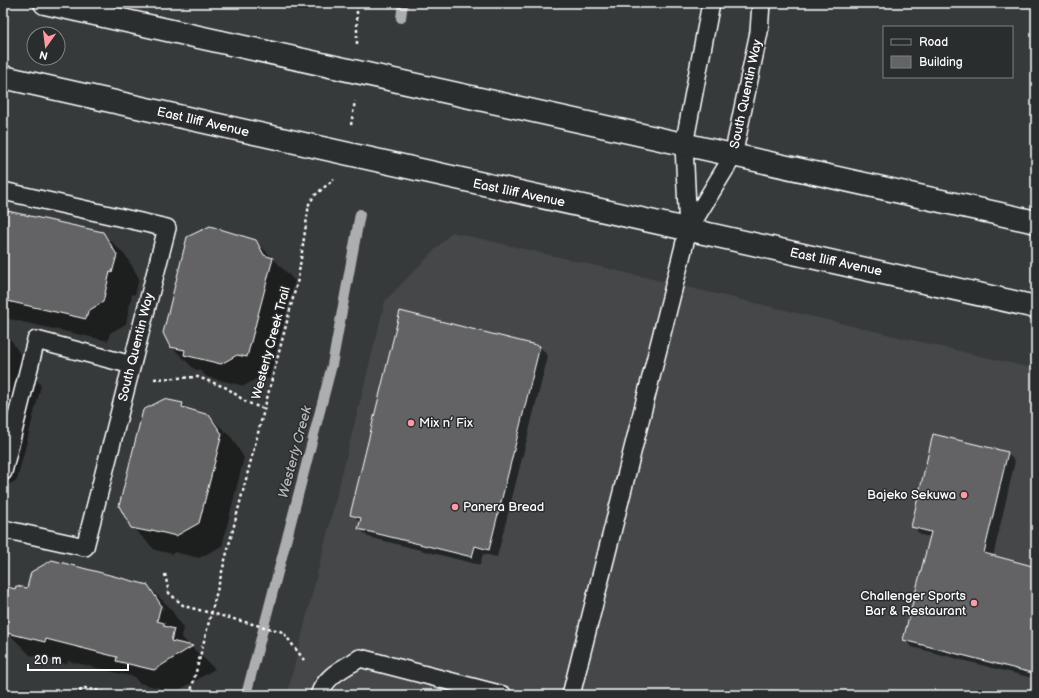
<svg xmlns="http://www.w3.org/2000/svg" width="1039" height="698" font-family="'Balsamiq Sans',sans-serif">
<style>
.built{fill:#444748}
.shadow{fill:#0007;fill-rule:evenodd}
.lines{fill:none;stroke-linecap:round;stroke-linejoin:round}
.stream{stroke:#adaeaf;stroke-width:10}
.building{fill:#636465;stroke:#fff}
.lane-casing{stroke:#fff;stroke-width:20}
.primary-casing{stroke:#fff;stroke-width:25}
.path{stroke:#fff;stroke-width:2.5;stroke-dasharray:3 3;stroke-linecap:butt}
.lane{stroke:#2a2d2e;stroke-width:17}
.primary{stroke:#2a2d2e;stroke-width:22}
.poi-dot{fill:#ff9aa2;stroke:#2a2d2e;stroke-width:1.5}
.labels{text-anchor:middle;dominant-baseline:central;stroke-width:3;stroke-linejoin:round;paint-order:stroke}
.street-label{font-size:13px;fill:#fff;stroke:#2a2d2e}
.poi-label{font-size:13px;fill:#fff;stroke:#2a2d2e;text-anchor:start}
.water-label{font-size:14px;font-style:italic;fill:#b4b5b5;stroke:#2a2d2e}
</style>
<rect width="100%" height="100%" fill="#373a3b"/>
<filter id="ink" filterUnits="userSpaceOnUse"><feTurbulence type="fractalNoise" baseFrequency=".025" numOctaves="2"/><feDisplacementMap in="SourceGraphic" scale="8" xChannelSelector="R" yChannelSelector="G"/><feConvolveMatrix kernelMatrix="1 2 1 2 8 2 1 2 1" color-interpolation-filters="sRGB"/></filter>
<g filter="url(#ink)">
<path class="built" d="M 452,232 L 1036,369 L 1036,695 L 287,695 L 385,301 Z"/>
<path class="shadow" d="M 3,215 L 103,233 L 126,256 L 139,278 L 135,295 L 132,294 L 126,324 L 110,333 L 108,341 L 9,319 L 3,313 Z
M 255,240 L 295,281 L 269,379 L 260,377 L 244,386 L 207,377 L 201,371 L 194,369 L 171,346 Z
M 401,312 L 540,347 L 548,356 L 497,557 L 483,554 L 480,565 L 368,537 L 360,529 L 361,523 L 351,514 Z
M 3,332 L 11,340 L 41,386 L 17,480 L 3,488 Z
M 182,404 L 188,410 L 209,416 L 232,438 L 244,458 L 222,546 L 199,558 L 174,552 L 173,554 L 155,550 L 132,527 Z
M 1007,453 L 1015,461 L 993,557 L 1036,568 L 1036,679 L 912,647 L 904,639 L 931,537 L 921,535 L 913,527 Z
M 148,586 L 171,609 L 183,628 L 181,637 L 215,669 L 176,692 L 139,683 L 134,677 L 68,661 L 67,664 L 30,655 L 7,632 L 3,625 L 3,599 L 6,599 L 16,590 ZM 159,604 L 161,604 L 164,609 L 163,610 Z
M 373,692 L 384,695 L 372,695 Z"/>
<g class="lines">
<path class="stream" d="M 401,18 L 403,3
M 246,695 L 332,365 L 360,214"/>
</g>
<path class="building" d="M 3,210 L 103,232 L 117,255 L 112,273 L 110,272 L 103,302 L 88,311 L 86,319 L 3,300 Z
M 210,226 L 256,240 L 264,255 L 273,258 L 247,357 L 237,355 L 221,364 L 184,355 L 185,350 L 170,347 L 163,333 L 187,237 Z
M 400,311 L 540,346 L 489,550 L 475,546 L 472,557 L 358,529 L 361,518 L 350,515 Z
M 164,399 L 183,403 L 182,407 L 209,415 L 222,434 L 199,523 L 176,536 L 152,530 L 151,532 L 131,528 L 119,506 L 143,410 Z
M 933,434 L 1008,452 L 984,553 L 1036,567 L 1036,674 L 903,640 L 931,532 L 911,527 Z
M 52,560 L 148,585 L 161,605 L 157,621 L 164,623 L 164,626 L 174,629 L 171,641 L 193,646 L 154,670 L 116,661 L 117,657 L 46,639 L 45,642 L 3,632 L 3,605 L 8,587 L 15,589 L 16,586 L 27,588 L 31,572 Z"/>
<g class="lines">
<g class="lane-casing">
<path id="lane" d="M 3,191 L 167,228 L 85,547 L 3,529
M 688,230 L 684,145 L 711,3
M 3,472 L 36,340 L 132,365
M 319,695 C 326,675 343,669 360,658 L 503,695
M 571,695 L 688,230 L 733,156 L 759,32 L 761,3"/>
</g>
<g class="primary-casing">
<path id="primary" d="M 45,3 L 1036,222
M 3,77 L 1036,307"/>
</g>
<path class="path" d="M 357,44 L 357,3
M 351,125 L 355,101
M 154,379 L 198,377 L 227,388 L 246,402 L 264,409
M 165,574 L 169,593 L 184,606 L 283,632 L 304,660
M 74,695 L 85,688 L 117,695
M 190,695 L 298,279 L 309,204 L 314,196 L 334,179"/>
<use href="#lane" class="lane"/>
<use href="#primary" class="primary"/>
</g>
</g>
<g class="poi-dot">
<circle cx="411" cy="423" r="4"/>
<circle cx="964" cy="495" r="4"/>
<circle cx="455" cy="507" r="4"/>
<circle cx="974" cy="603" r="4"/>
</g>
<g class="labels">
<g class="street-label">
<text transform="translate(746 94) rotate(-78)">South Quentin Way</text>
<text transform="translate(203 122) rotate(13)">East Iliff Avenue</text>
<text transform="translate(519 193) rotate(12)">East Iliff Avenue</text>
<text transform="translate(836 262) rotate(12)">East Iliff Avenue</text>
<text transform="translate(271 343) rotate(-75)">Westerly Creek Trail</text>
<text transform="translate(136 347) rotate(-76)">South Quentin Way</text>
</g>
<g class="poi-label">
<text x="419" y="423">Mix n’ Fix</text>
<text x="956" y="495" text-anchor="end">Bajeko Sekuwa</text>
<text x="463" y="507">Panera Bread</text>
<text x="966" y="596" text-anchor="end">Challenger Sports<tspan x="966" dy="15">Bar &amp; Restaurant</tspan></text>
</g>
<g class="water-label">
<text transform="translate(295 452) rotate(-75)">Westerly Creek</text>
</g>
</g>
<rect width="1039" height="698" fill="none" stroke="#2a2d2e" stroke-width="16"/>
<rect x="8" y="8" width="1023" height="682" fill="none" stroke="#fff" stroke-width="1.5" filter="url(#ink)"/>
<rect x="883" y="26" width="130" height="52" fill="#2a2d2e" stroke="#7f8182"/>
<rect x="891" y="39" width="20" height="6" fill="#2a2d2e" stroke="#7f8182"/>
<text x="919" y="46" font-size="12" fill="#ffffff">Road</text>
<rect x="891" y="56" width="20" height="12" fill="#636465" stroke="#7f8182"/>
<text x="919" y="66" font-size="12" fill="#ffffff">Building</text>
<g transform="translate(46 46) rotate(194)"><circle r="19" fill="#2a2d2e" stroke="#7f8182"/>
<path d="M0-3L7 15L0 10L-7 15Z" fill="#ff9aa2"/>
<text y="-6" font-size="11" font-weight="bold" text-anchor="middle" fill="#ffffff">N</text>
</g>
<path d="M28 664v6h100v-6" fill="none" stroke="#ffffff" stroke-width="2"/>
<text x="34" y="664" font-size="12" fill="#ffffff" stroke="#2a2d2e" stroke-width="3" paint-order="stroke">20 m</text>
</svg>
